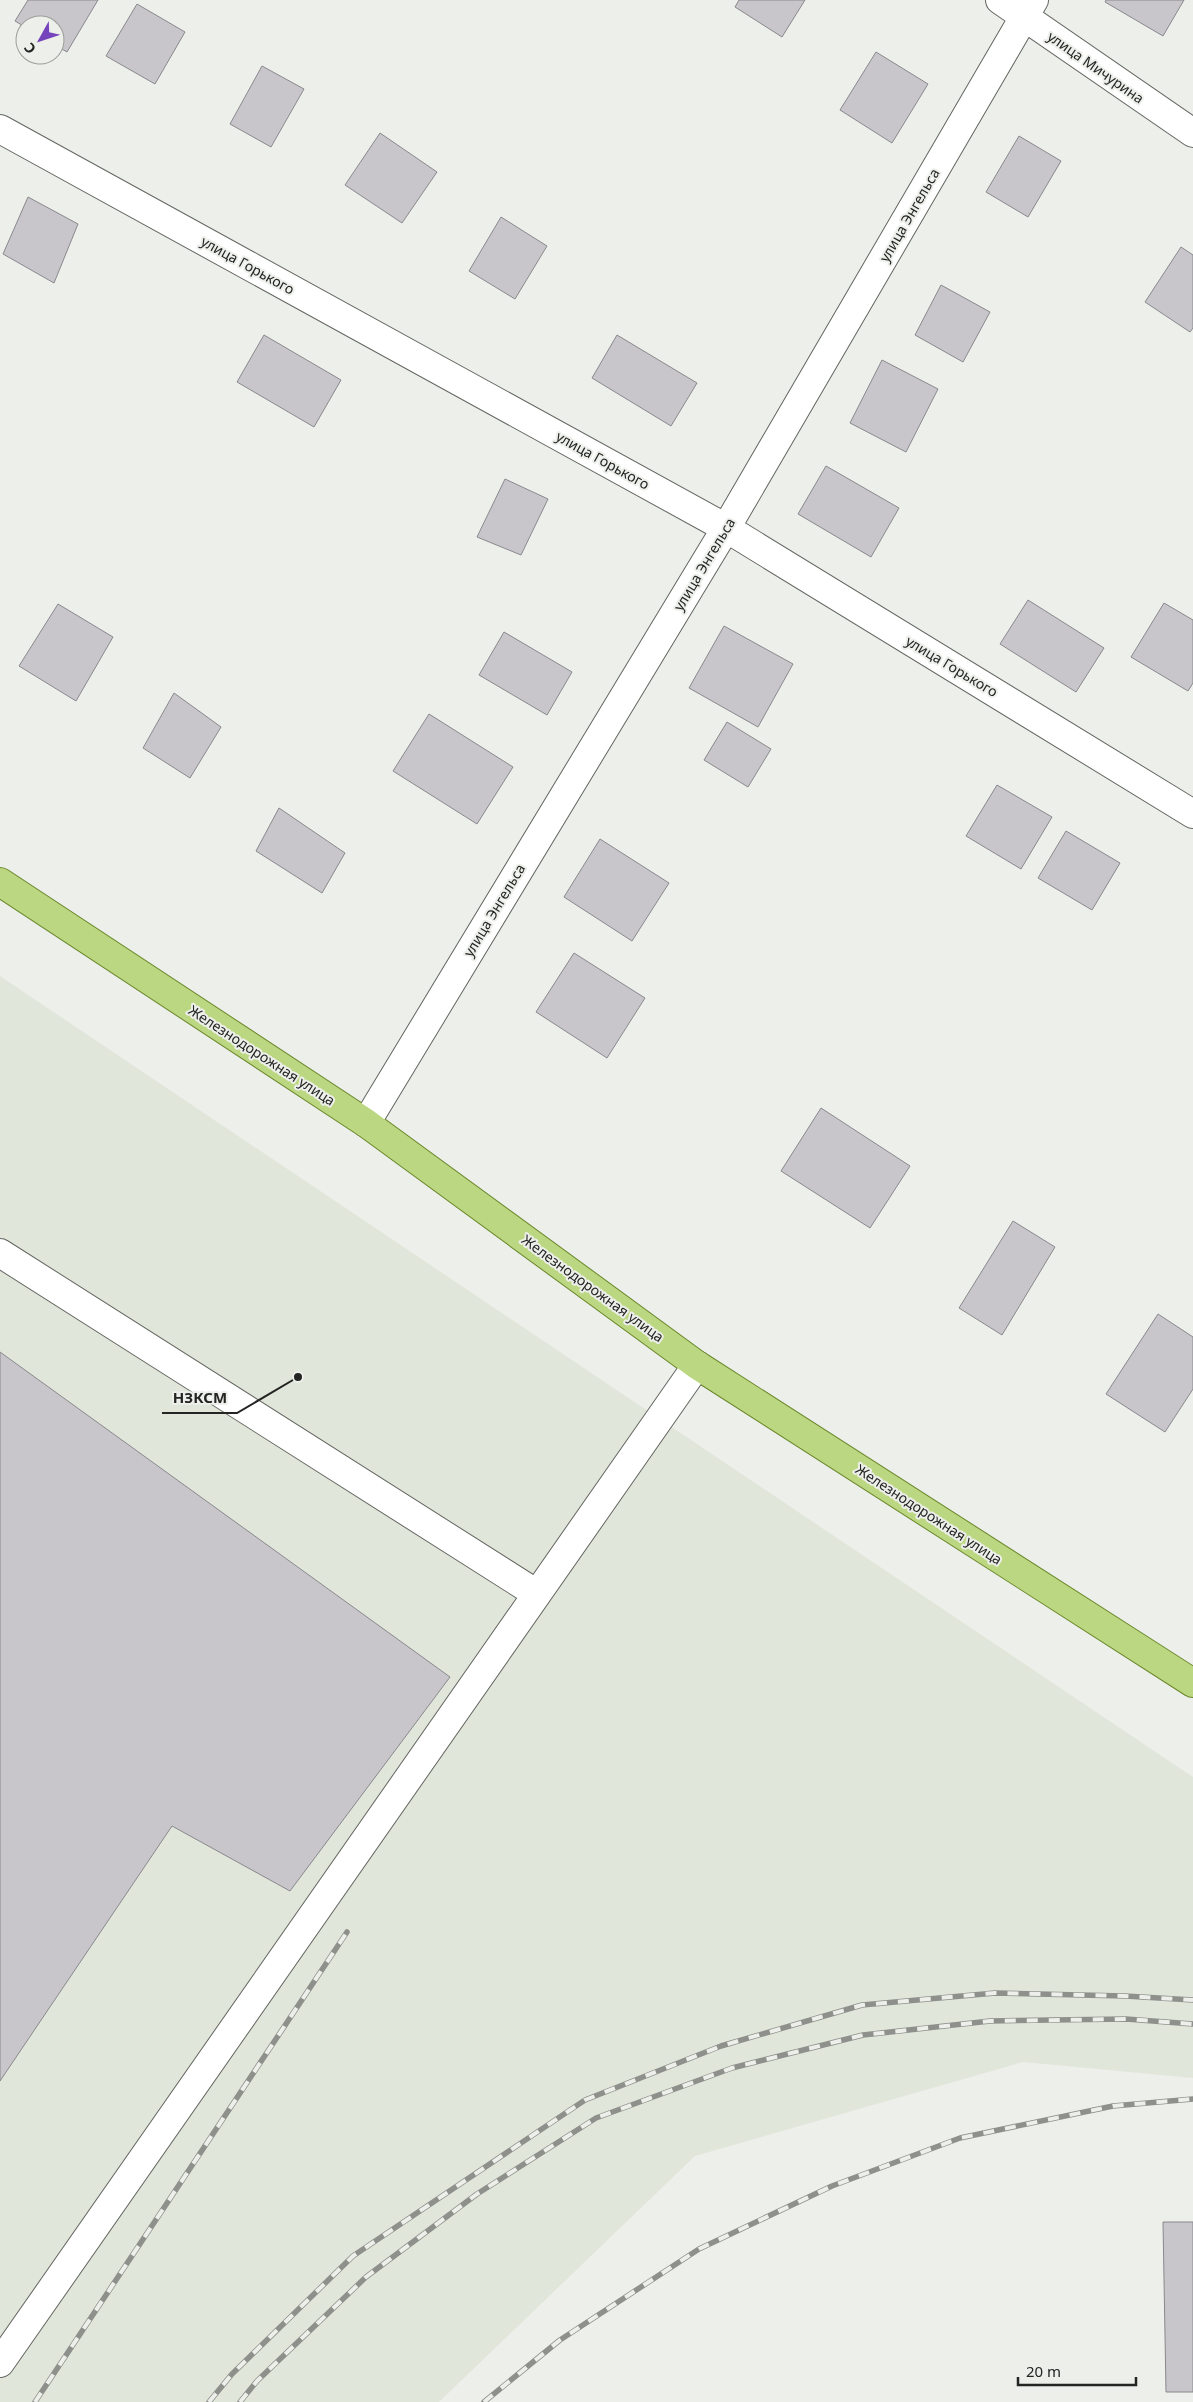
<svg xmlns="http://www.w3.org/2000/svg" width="1193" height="2402" font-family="'Noto Sans',sans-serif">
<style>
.built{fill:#e1e6da}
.building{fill:#c8c6cb;stroke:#89888d}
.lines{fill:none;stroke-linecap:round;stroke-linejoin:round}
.minor-casing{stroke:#646661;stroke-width:30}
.major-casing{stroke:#6a872a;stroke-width:30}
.minor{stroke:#fff;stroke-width:28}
.major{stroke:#bcd782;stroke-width:28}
.rail-casing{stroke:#8e908c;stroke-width:5.5}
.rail{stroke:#edefea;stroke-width:4;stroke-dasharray:11;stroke-linecap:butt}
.labels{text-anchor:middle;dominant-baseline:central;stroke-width:4;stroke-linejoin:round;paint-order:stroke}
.street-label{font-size:14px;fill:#242423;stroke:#edefea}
.leader{fill:none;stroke:#242423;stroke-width:2}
.callout-dot{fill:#242423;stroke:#edefea;stroke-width:2}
.callout-label{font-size:15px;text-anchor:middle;font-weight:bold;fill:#242423;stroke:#edefea;stroke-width:4;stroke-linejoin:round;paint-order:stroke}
</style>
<rect width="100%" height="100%" fill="#edefea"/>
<path class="built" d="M 0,976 L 1193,1777 L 1193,2078 L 1023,2062 L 695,2156 L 439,2402 L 0,2402 Z"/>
<path class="building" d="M 28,0 L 98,0 L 67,52 L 55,45 L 55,25 L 25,27 L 15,21 Z
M 739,0 L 805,0 L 782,37 L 735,7 Z
M 1106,0 L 1184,0 L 1163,36 L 1105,2 Z
M 137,4 L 185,32 L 155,84 L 106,56 Z
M 876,52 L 928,84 L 892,143 L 840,110 Z
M 262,66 L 304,89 L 271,147 L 230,124 Z
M 380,133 L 437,172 L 402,223 L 345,185 Z
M 1019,136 L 1061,161 L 1028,217 L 986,192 Z
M 28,197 L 78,224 L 54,283 L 3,254 Z
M 501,217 L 547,246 L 515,299 L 469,271 Z
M 1181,247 L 1193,255 L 1193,328 L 1190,332 L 1145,302 Z
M 941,285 L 990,312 L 963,362 L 915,335 Z
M 264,335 L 341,380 L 314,427 L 237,382 Z
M 617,335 L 697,383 L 671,426 L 592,378 Z
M 882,360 L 938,389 L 906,452 L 850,423 Z
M 826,466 L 899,508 L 871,557 L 798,514 Z
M 505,479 L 548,499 L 521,555 L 477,537 Z
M 1028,600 L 1104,648 L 1076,692 L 1000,644 Z
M 1164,603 L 1193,620 L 1193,683 L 1188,691 L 1131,657 Z
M 58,604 L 113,637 L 76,701 L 19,666 Z
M 724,626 L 793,664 L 758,727 L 689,688 Z
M 504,632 L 572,672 L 547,715 L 479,675 Z
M 174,693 L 221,727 L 190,778 L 143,748 Z
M 429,714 L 513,767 L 477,824 L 393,771 Z
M 727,722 L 771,749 L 748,787 L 704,760 Z
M 997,785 L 1052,817 L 1021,869 L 966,836 Z
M 279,808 L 345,853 L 322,893 L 256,851 Z
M 1066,831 L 1120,863 L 1092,910 L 1038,878 Z
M 600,839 L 669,883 L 632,941 L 564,897 Z
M 574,953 L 645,998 L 607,1058 L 536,1012 Z
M 821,1108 L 910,1166 L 870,1228 L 781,1171 Z
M 1013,1221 L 1055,1247 L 1002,1335 L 959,1308 Z
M 1158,1314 L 1193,1337 L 1193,1389 L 1165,1432 L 1106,1394 Z
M 0,1352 L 450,1677 L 290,1891 L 172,1826 L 0,2081 Z
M 1163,2222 L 1193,2222 L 1193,2392 L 1166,2392 Z"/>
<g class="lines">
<g class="minor-casing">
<path id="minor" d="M 1000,0 L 1193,133
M 0,129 L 726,528 L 1193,814
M 366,1123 L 726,528 L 1034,0
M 0,1253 L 537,1594
M 0,2363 L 697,1365"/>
</g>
<g class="major-casing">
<path id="major" d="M 0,882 L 366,1123 L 697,1365 L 1193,1683"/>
</g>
<use href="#minor" class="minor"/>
<use href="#major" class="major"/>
<g class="rail-casing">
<path id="rail" d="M 35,2402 L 347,1932
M 209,2402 L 232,2374 L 353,2256 L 585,2100 L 721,2046 L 862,2005 L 995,1993 L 1125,1996 L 1193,2000
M 240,2402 L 257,2381 L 366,2277 L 477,2194 L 596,2118 L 732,2068 L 863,2035 L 990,2021 L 1126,2019 L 1193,2024
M 484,2402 L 560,2340 L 699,2249 L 832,2186 L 960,2138 L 1113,2106 L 1193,2099"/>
</g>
<use href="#rail" class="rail"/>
</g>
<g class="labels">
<g class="street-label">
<text transform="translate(1096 67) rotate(35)">улица Мичурина</text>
<text transform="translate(909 215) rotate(-60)">улица Энгельса</text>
<text transform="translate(248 265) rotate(29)">улица Горького</text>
<text transform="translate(603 460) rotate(29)">улица Горького</text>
<text transform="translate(704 564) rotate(-59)">улица Энгельса</text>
<text transform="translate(952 666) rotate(31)">улица Горького</text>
<text transform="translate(494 910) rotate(-59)">улица Энгельса</text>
<text transform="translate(262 1055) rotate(33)">Железнодорожная улица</text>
<text transform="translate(593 1288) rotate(36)">Железнодорожная улица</text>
<text transform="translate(929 1514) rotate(33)">Железнодорожная улица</text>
</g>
</g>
<path class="leader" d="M298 1377L237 1413H162"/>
<circle class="callout-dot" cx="298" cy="1377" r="5"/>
<g class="callout-label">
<text x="200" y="1403">НЗКСМ</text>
</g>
<g transform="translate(40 40) rotate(230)"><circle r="24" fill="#edefea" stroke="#9d9e9a"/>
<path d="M0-4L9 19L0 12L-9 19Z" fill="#7543bb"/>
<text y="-8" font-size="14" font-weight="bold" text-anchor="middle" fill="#242423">С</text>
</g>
<path d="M1018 2377v8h118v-8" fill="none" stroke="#242423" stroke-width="2.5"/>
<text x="1026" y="2377" font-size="15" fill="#242423" stroke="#edefea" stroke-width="4" paint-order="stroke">20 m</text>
</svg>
